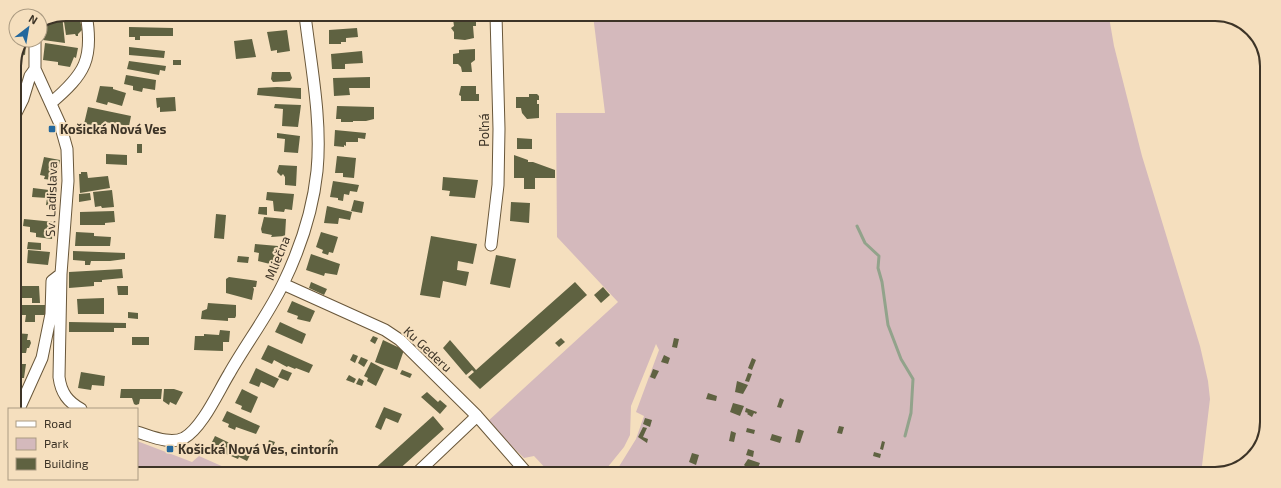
<svg xmlns="http://www.w3.org/2000/svg" width="1281" height="488" font-family="'Exo 2',sans-serif">
	<rect width="100%" height="100%" fill="#f5dfbe"/>
	<path fill="#d4b9bc" d="M593,15L1109,17L1114,46L1142,156L1200,346L1208,381L1210,399L1201,474L615,473L636,439L644,416L636,412L659,350L656,344L631,406L630,435L624,447L603,473L549,472L534,456L524,458L487,422L618,302L557,237L556,113H605Z
		M137,441L192,462L199,456L235,472L137,471Z"/>
	<g fill="none" stroke-linecap="round" stroke-linejoin="round">
		<path stroke="#92a38b" stroke-width="3" d="M857,226L865,243L879,256L878,268L882,282L888,325L901,359L913,379L911,413L905,436"/>
	</g>
	<path fill="#5f6241" d="M66,14H79L82,30L78,34V36H76L75,34L66,35L63,15Z
		M121,14H149V20H127V19H121Z
		M238,14H250V18H238Z
		M62,15L65,43L43,40L42,24Z
		M347,15H356L357,18H348Z
		M521,15H540L539,17L535,16L533,21L522,17Z
		M476,18V26H473L474,38L465,40L454,39V32L451,28L454,26L453,19Z
		M129,27L173,28V36H140V40H135V37H129Z
		M357,28L358,37L346,38V42H341V44H329V30Z
		M287,30L290,51L277,53V50L271,51L267,32Z
		M252,39L256,57L236,59L234,41Z
		M45,43L78,48L76,58L74,57L70,67L58,65V62L43,60Z
		M22,44L26,45L25,55L20,54L19,59H16Z
		M129,47L165,51L164,58L129,55Z
		M475,49V60L471,63L472,72H462L461,67L458,64H453V54L459,53V50Z
		M362,51L363,63L345,64V69H332L331,54Z
		M173,60H181V65H173Z
		M129,61L166,66L165,71L160,70L159,75L127,69Z
		M272,72H290L292,78L290,81L273,82L271,79Z
		M126,75L156,80L155,90L143,88L142,92L133,90V86L124,84Z
		M370,77V88H349L350,95L334,96L333,78Z
		M100,86L113,87V89L126,93L122,106L108,102L107,105L96,102Z
		M461,86H476V94H479V101H461V96L459,95Z
		M277,87L301,88V99L257,95L258,88Z
		M14,90H17L18,99L14,100Z
		M529,94H537L539,96V100H537V104H539V118L527,119L522,113L521,108H516V97H529Z
		M175,97L176,111L160,112V107L157,108L156,98Z
		M275,104L301,105L298,127L282,126L283,109L274,108Z
		M337,106L374,107V119L366,121H353V122H341V119H336Z
		M88,107L131,116L129,126L105,122L104,126L84,124Z
		M335,130L366,133L365,139L358,138V142H346V146L344,145V147L334,146Z
		M277,133L300,136L298,153L284,152L285,139L277,138Z
		M517,138L532,139V149H517Z
		M137,144H142V153H137Z
		M106,154L127,155V165L106,164Z
		M514,155L528,160V162H533L555,170V178H535V189H524V178H514Z
		M337,156L356,158L354,178L343,177V173H335Z
		M44,157L60,160L56,178L52,177V180L44,179L45,176L40,175Z
		M279,165L297,166L296,186L285,185V177L283,174L281,176L277,172Z
		M14,169L21,170L18,194L14,193Z
		M81,172H87L88,178L108,176L110,188L80,193L79,174H81Z
		M443,177L478,180L475,198L449,196L450,191L442,190Z
		M333,181L359,185L357,192L350,191L349,195L344,194L343,201L338,200V198L330,197Z
		M33,188L57,191L55,206L46,205L47,198L32,197Z
		M112,190L114,207L102,208L101,206L95,207L93,192Z
		M267,192L294,194L292,210L285,209L284,212L274,211L273,201L266,200Z
		M90,193L91,200L79,202V194Z
		M354,200L364,202L362,213L351,211Z
		M511,202L530,203L529,223L510,221Z
		M327,206L352,212L350,220L339,218L338,224L324,223Z
		M259,207H267V215L258,214Z
		M114,211L115,222L105,223V225H80V212Z
		M216,214L226,215L224,239L214,238Z
		M264,217L286,219L285,236L271,237L272,235L262,233L261,229Z
		M24,219L54,222L52,239L36,237V233L30,232V227L23,226Z
		M76,232L94,233V236L111,237L110,246H75Z
		M321,232L338,237L333,253L329,252L328,255L322,253L323,250L316,247Z
		M431,236L477,244L473,264L458,261L457,270L469,272L466,286L443,281L440,298L420,295Z
		M28,242L41,243V250L27,249Z
		M255,244L278,246L276,262H270V264L258,261L259,253L254,252Z
		M28,250L50,252L48,265L27,263Z
		M73,251L125,253V259L110,261H91L90,265H85V261L73,260Z
		M311,254L340,264L337,275L325,273L324,276L306,270Z
		M496,255L516,259L510,288L490,284Z
		M238,256L249,257L248,263L237,262Z
		M122,269L123,278L102,280V282H94V286L69,288V272Z
		M229,277L257,281L256,287H253L254,289L252,300L226,293V279Z
		M311,282L327,289L324,295L309,288Z
		M575,282L587,295L480,389L468,377L474,372L472,370L466,375L443,348L450,340L476,370Z
		M14,286H39L40,303H32V298H14Z
		M117,286H128V295H118Z
		M603,287L610,295L601,303L594,295Z
		M104,298V314H78L77,299Z
		M292,301L315,311L310,322L297,319L298,316L287,312Z
		M208,303L236,305V316L235,318H228V321L201,319L202,311L207,309Z
		M14,305H45V315H35V322H25L26,315H14Z
		M128,312L138,313V319L128,318Z
		M69,322L126,323V328H114V332H69Z
		M280,322L306,334L302,344L275,332Z
		M220,330L230,331L229,342H223V351L194,350L195,336H204V334L219,335Z
		M14,333L28,334L27,340H30L31,343L29,348H27L26,353H14Z
		M373,336L378,338L375,344L370,341Z
		M132,337H149V345H132Z
		M561,338L565,342L559,347L555,343Z
		M674,338L679,339L677,348L672,347Z
		M383,340L404,350L397,370L375,362Z
		M268,345L313,365L309,373L296,368L295,369L288,366L287,367L274,360L272,364L261,359Z
		M353,354L358,356L355,363L350,360Z
		M664,355L670,358L668,364L661,362Z
		M361,357L368,360L364,367L358,363Z
		M752,358L756,360L752,370L748,368Z
		M371,362L384,369L376,386L367,381L368,378L364,376Z
		M14,364H26L24,378H16V375H14Z
		M256,368L279,379L274,388L261,382L259,387L249,383Z
		M282,369L292,373L288,381L278,377Z
		M653,369L659,371L655,379L650,377Z
		M402,370L412,374L410,378L400,374Z
		M81,372L105,376L104,386L92,385L91,390L78,388Z
		M748,373L752,374L749,382L745,381Z
		M349,375L356,379L354,383L346,380Z
		M359,378L364,381L362,386L356,384Z
		M737,381L748,385L743,394L735,392Z
		M121,389H162L161,399H140L139,404L136,405L134,404L132,398H120Z
		M164,389H174L183,392L176,405L170,402L169,405L163,401Z
		M242,389L258,397L251,413L241,409L242,406L235,403Z
		M427,392L438,402L440,400L447,406L440,414L421,397Z
		M708,393L717,396L716,401L706,399Z
		M780,398L784,400L781,408L777,407Z
		M733,403L744,406L740,416L730,412Z
		M384,407L402,414L398,423L386,418L381,430L375,427Z
		M746,408L757,412L756,414L754,413L752,417L747,414L748,413L745,412Z
		M227,411L260,426L256,434L236,427L235,430L228,427L229,424L222,421Z
		M433,416L444,429L396,472H371Z
		M645,418L652,420L650,427L643,424Z
		M839,426L844,427L842,434L837,433Z
		M643,427L647,428L643,437L648,439L647,443L638,437Z
		M747,428L755,430L754,434L746,432Z
		M798,429L804,431L800,443L795,442Z
		M731,431L736,433L734,442L729,441Z
		M772,434L782,437L780,443L770,440Z
		M215,436L251,453L247,461L239,457L238,459L224,453L223,455L217,452L218,450L210,446Z
		M330,439L334,441L330,448L326,446Z
		M269,440L275,442L272,449L267,447Z
		M882,441L885,442L883,450L880,449Z
		M748,449L754,451L753,457L746,455Z
		M874,452L881,454L880,458L873,456Z
		M692,453L699,455L696,465L689,462Z
		M748,459L760,463L757,470L745,466L744,465Z"/>
	<g fill="none" stroke-linecap="round" stroke-linejoin="round">
		<defs>
			<path id="minor" d="M35,40V69L60,124L67,149L68,181L61,274L59,377C61,393 68,402 81,409
				M51,103C85,74 94,59 86,14
				M14,117L23,99L30,76L35,69
				M491,245L498,185L499,129L496,15
				M283,284L385,330L400,340L477,416L526,472
				M19,409L42,358L51,314L52,281L61,274
				M137,432C151,436 170,445 184,438C202,428 218,392 229,374C246,344 268,315 283,284C300,249 313,209 317,171C322,120 311,66 305,15
				M418,472L477,416"/>
		</defs>
		<use href="#minor" stroke="#69573a" stroke-width="13"/>
		<use href="#minor" stroke="#fff" stroke-width="11"/>
	</g>
	<g fill="#24689d" stroke="#f5dfbe" stroke-width="1.5">
		<rect x="48" y="125" width="8" height="8" rx="2"/>
		<rect x="166" y="445" width="8" height="8" rx="2"/>
	</g>
	<g text-anchor="middle" dominant-baseline="central" stroke-width="4" stroke-linejoin="round" paint-order="stroke">
		<g font-size="13" font-weight="bold" fill="#3d3427" stroke="#f5dfbe" text-anchor="start">
			<text x="60" y="129">Košická Nová Ves</text>
			<text x="178" y="449">Košická Nová Ves, cintorín</text>
		</g>
		<g font-size="13" fill="#3d3427" stroke="#f5dfbe">
			<text transform="translate(484 130) rotate(-90)">Poľná</text>
			<text transform="translate(51 199) rotate(-88)">Sv. Ladislava</text>
			<text transform="translate(277 258) rotate(-68)">Mliečna</text>
			<text transform="translate(428 349) rotate(43)">Ku Gederu</text>
		</g>
	</g>
	<path d="M0 0H1281V488H0ZM66 21H1215A45 45 0 0 1 1260 66V422A45 45 0 0 1 1215 467H66A45 45 0 0 1 21 422V66A45 45 0 0 1 66 21Z" fill="#f5dfbe" fill-rule="evenodd"/>
	<path fill="none" stroke="#3d3427" stroke-width="2" d="M66 21H1215A45 45 0 0 1 1260 66V422A45 45 0 0 1 1215 467H66A45 45 0 0 1 21 422V66A45 45 0 0 1 66 21Z"/>
	<rect x="8" y="408" width="130" height="72" fill="#f5dfbe" stroke="#ab9b82"/>
	<rect x="16" y="421" width="20" height="6" fill="#ffffff" stroke="#ab9b82"/>
	<text x="44" y="428" font-size="12" fill="#3d3427">Road</text>
	<rect x="16" y="438" width="20" height="12" fill="#d4b9bc" stroke="#ab9b82"/>
	<text x="44" y="448" font-size="12" fill="#3d3427">Park</text>
	<rect x="16" y="458" width="20" height="12" fill="#5f6241" stroke="#ab9b82"/>
	<text x="44" y="468" font-size="12" fill="#3d3427">Building</text>
	<g transform="translate(28 28) rotate(31)"><circle r="19" fill="#f5dfbe" stroke="#ab9b82"/>
	<path d="M0-3L7 15L0 10L-7 15Z" fill="#24689d"/>
	<text y="-6" font-size="11" font-weight="bold" text-anchor="middle" fill="#3d3427">N</text>
	</g>
</svg>
